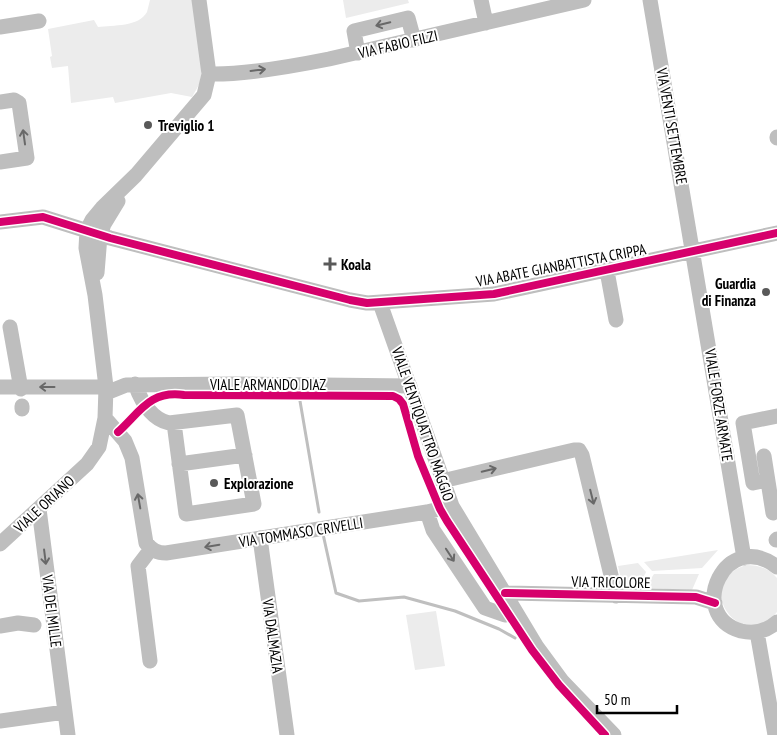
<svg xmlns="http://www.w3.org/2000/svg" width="777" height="735" font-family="'PT Sans Narrow',sans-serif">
	<rect width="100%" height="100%" fill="#fff"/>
	<path fill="#ececec" d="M150,0H194L202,66L200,83L192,97L171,93L115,103L113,97L71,103L68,66L52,68L50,57L52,56L48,29L94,20L98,27C113,25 139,27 147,12C148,8 149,4 150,0Z
		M343,0H408L409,3L346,18Z
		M718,550L702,568L652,571L644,562Z
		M638,563L646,572L638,588H623L618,566Z
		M746,565C759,565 768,568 777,578V612C741,656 690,583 746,565Z
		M654,574H699L692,590L645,588Z
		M436,611L445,666L415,670L406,615Z"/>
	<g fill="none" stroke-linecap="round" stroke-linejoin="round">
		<path stroke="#bfbfbf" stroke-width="3" d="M300,401L319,512
			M323,534L336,593L359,601L404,597L455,611L499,629L515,638"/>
		<path stroke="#bebebe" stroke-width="15" d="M481,0L486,23
			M650,0L744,558
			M0,27L39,21
			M358,53L354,31L408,18L414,40
			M209,74C245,75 294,66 329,59L584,0
			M0,102L14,100L19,103L27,158L0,162
			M777,137V138
			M0,222L43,217L110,238L350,300L367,303L494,294L777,233
			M607,271L616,320
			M97,273L100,236L104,224L118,201
			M380,303L452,506L537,647L562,681L614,735
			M10,327L21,389
			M135,384C141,401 151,419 169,423L237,415L254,504L186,514L174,423
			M0,387H106
			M106,393L126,385L235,384L410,386
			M22,406V409
			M105,418L125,441L132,458L146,543C152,550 157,553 166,553L427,512L452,506
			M764,456L773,513
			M179,464L245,455
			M767,480L753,483L743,423L777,416
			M442,481L574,450H579L582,455L616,596
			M39,509L68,735
			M427,512L433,530L485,608L505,615L515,612
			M260,538L287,735
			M776,540L777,539
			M0,544L87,464L99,447L105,418L106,387L95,295L86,248L87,230L92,220L102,208L136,175L204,95L209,74L199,0
			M777,567C726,527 685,615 741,631C754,634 767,631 777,622
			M505,593L696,597L715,603
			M0,626L18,623L34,625
			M757,632L775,735
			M150,661L138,566L151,549
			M0,721L65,712"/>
		<defs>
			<path id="cycleway" d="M0,222L43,217L110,238L350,300L367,303L494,294L777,233
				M118,432C140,412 150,390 184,395L393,396L399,399L403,404L418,456L440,509L447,521L532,650L559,685L605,735
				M505,593L696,597L715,603"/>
		</defs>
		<use href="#cycleway" stroke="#fff" stroke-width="11"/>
		<use href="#cycleway" stroke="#d6006c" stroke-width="8"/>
	</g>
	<defs><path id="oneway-shaft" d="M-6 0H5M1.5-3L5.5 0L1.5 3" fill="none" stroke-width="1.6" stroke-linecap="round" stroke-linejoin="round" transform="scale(1.25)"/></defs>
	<g stroke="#686868">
		<use href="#oneway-shaft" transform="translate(383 24) rotate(166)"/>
		<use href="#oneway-shaft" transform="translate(258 70) rotate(-7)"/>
		<use href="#oneway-shaft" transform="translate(24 137) rotate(-98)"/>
		<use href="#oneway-shaft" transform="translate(47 387) rotate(-180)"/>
		<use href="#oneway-shaft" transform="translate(489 470) rotate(-13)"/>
		<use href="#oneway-shaft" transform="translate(592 497) rotate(76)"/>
		<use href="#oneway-shaft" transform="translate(139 501) rotate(-100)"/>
		<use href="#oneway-shaft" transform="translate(212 546) rotate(170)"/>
		<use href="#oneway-shaft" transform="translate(450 555) rotate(57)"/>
		<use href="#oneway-shaft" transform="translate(45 557) rotate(83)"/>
	</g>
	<g fill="#595959" stroke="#fff" stroke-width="2">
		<circle cx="148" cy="125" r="5"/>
		<path d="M327.5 256.5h5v5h5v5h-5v5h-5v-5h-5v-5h5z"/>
		<circle cx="766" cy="292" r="5"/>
		<circle cx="214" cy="483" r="5"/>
	</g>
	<g text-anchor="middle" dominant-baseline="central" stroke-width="4" stroke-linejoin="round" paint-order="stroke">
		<g font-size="15" fill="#000" stroke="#fff">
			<text transform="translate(398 44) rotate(-13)">VIA FABIO FILZI</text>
			<text transform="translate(672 126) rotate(80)">VIA VENTI SETTEMBRE</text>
			<text transform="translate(561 265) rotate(-11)">VIA ABATE GIANBATTISTA CRIPPA</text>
			<text x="268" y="384">VIALE ARMANDO DIAZ</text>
			<text transform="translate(719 405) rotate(81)">VIALE FORZE ARMATE</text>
			<text transform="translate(423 424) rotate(71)">VIALE VENTIQUATTRO MAGGIO</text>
			<text transform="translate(44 504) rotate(-43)">VIALE ORIANO</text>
			<text transform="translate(301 532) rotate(-9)">VIA TOMMASO CRIVELLI</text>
			<text transform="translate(611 582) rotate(1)">VIA TRICOLORE</text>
			<text transform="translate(52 611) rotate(83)">VIA DEI MILLE</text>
			<text transform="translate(273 636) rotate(82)">VIA DALMAZIA</text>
		</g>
		<g font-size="15" font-weight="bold" fill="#000" stroke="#fff" text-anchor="start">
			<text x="158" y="125">Treviglio 1</text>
			<text x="341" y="264">Koala</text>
			<text x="756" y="283" text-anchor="end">Guardia<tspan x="756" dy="17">di Finanza</tspan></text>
			<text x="224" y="483">Explorazione</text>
		</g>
	</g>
	<path d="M597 705v8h80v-8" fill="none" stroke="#000000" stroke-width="2.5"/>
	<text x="604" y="705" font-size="15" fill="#000000" stroke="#ffffff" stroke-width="4" paint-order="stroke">50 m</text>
</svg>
